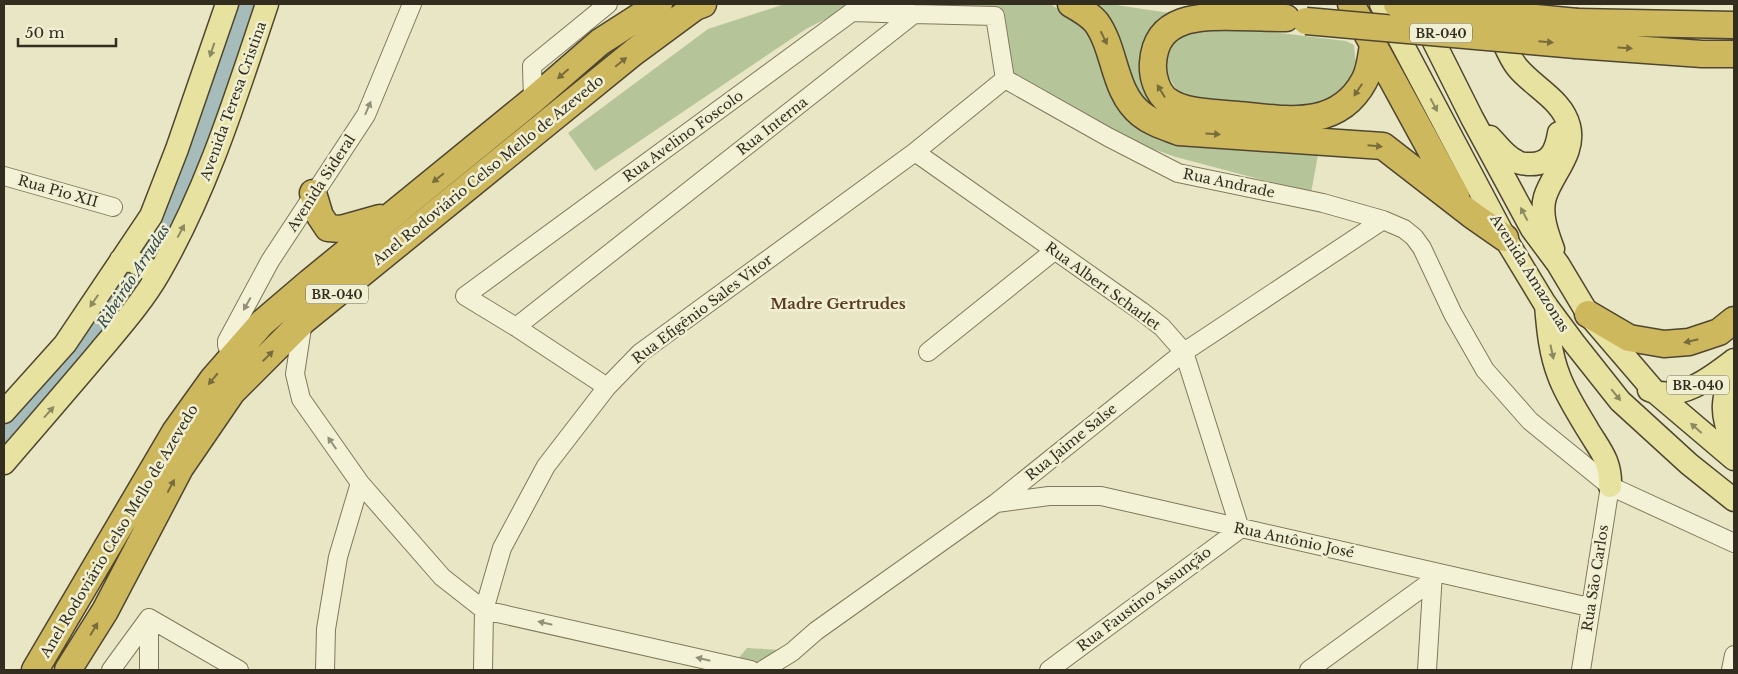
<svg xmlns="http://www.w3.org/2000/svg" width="1738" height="674" font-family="'Libre Baskerville',serif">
	<rect width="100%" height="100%" fill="#e8e6c4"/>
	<path fill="#b5c599" d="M785,4H1050L1067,14L1087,28L1178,141L1318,155L1311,193L1176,157L1133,142L1013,76L1005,16L992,9L889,4L847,8L806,29L595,171L568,133L708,29Z
		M1090,4H1109L1177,14L1152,33L1177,117L1143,106Z
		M1224,26L1346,41L1354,45L1356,65L1350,79L1335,99L1314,107H1278L1191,101L1178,92L1167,74V55L1180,34Z
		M747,648L780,650L782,670H734L732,666Z"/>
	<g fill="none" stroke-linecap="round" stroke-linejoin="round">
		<path stroke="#a5bcbb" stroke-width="24" d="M4,437L82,354L157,245L189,181L207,132L248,4"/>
		<defs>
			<path id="minor" d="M1005,79L1108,137L1178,173L1323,203L1383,220L1404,229L1414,237L1422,248L1453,314L1485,370L1530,421L1610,486L1734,543
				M533,100L532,66L608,4
				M915,152L1141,311L1162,327L1184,352L1240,529L1049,670
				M4,176L113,207
				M303,321L295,374L301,399L360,483L442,577L484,610L751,670
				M516,327L914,14L995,16L1005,79
				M928,352L1054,251
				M232,358L227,345V341L270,261L366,115L412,4
				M607,387L516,327L465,296L852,12L914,14
				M996,503L1049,496H1101L1589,607
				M149,618L239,670
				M149,618V670
				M111,670L149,618
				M325,670L326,629L338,557L360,483
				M483,670L484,610L502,548L546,466L607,387L640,353L915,152L1005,79
				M763,670L792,652L816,631L996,503L1184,352L1383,220
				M1309,670L1433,580
				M1427,670L1433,573
				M1581,670L1610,486
				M1731,670L1734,655"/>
			<path id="major" d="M1381,4L1505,238L1545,304L1574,343L1620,401L1689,464L1734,500
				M1422,18L1472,118L1532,229L1558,264L1588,314L1655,392L1734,459
				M1496,26C1503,39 1508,56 1517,67C1533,87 1563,100 1569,126C1576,153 1552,174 1545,197C1540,214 1547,233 1553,249
				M1490,137C1498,145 1505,156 1516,161C1520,164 1526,164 1531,164C1550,164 1556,151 1559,133
				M121,260L132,261L158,274
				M1546,305C1548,329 1550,353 1559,376C1566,395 1578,413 1588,430C1600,450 1611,461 1610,486
				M1734,367C1722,401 1719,412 1734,446
				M1649,390C1679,403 1712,377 1734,360
				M4,412L65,344L151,216L177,149L227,4
				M4,463C36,426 68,389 100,351C120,327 143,301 159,273C208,188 236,96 267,4"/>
			<path id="highway" d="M1071,4C1080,9 1089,14 1096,22C1116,49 1113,92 1141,114C1152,123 1166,127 1179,132L1383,146L1472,215L1505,238
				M1351,4L1456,196
				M1286,18C1270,18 1253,17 1237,17C1200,16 1156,16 1153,63C1152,76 1157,93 1168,101C1187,114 1215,112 1238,115C1284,119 1337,131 1364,81C1370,71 1371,57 1373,45
				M1577,22L1734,25
				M1576,45L1702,54H1734
				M313,193L320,216L328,228L341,229L380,218
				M1588,314L1629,338L1664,344L1689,342L1719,332L1734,320
				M35,670L175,432L213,379L262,323L310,282L533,100L600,42L659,4
				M68,670L105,611L180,468L232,392L303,321L634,52L695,7L703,4"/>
		</defs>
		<use href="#minor" stroke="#80785d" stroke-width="20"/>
		<use href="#major" stroke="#4f4630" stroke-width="25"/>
		<use href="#highway" stroke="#4f4630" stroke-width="29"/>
		<use href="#minor" stroke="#f4f2d6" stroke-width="18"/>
		<use href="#major" stroke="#e7e2a0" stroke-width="22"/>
		<use href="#highway" stroke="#ceb85e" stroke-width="26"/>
		<defs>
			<path id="highway-bridge" d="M1397,4L1577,22
				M1306,21L1576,45"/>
		</defs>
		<use href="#highway-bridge" stroke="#4f4630" stroke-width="29" stroke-linecap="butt"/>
		<use href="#highway-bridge" stroke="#ceb85e" stroke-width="26"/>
	</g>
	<defs><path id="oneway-solid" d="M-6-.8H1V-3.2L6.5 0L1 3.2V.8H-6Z" transform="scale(1.25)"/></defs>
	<g fill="#786c3b">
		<use href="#oneway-solid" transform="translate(1104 38) rotate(64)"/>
		<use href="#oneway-solid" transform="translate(1546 42) rotate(5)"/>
		<use href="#oneway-solid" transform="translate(1625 48) rotate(4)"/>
		<use href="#oneway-solid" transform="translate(621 62) rotate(-39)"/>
		<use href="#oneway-solid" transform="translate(563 74) rotate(139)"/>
		<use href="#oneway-solid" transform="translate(1358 90) rotate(124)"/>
		<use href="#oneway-solid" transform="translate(1161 91) rotate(-122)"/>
		<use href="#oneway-solid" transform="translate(1213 134) rotate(4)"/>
		<use href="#oneway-solid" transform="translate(1375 146) rotate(5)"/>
		<use href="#oneway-solid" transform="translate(438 178) rotate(141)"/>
		<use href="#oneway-solid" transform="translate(1691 341) rotate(167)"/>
		<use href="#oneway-solid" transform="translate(268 356) rotate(-45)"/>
		<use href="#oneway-solid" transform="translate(213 379) rotate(130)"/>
		<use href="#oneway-solid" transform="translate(171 486) rotate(-62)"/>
		<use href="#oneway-solid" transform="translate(94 629) rotate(-59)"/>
	</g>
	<g fill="#8c8860">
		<use href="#oneway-solid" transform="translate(212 50) rotate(109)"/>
		<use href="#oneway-solid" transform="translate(1434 105) rotate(62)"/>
		<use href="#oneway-solid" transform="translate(1524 214) rotate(-118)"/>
		<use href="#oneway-solid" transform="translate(181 231) rotate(-62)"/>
		<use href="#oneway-solid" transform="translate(94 301) rotate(124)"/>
		<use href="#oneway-solid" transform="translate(1552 352) rotate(78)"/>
		<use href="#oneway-solid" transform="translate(1616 395) rotate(51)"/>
		<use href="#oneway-solid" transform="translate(49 412) rotate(-48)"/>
		<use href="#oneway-solid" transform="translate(1696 428) rotate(-139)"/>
	</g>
	<g fill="#93907a">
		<use href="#oneway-solid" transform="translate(368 108) rotate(-67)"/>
		<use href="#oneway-solid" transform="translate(247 304) rotate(119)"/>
		<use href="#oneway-solid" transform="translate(332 443) rotate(-125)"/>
		<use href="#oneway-solid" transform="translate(545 623) rotate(-167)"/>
		<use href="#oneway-solid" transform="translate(703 659) rotate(-167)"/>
	</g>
	<g text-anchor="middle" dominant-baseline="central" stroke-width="5" stroke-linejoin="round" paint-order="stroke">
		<g fill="#f1efd2" stroke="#6b6755" stroke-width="1">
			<rect x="1410" y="23.5" width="62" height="19" rx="4"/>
			<rect x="306" y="284.5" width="62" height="19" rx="4"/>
			<rect x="1667" y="375.5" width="62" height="19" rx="4"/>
		</g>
		<g font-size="12" font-weight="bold" fill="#322d1f">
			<text x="1441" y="33">BR-040</text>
			<text x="337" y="294">BR-040</text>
			<text x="1698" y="385">BR-040</text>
		</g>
		<g font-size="14" fill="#322d1f" stroke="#f1efd2">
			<text transform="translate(233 101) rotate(-70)">Avenida Teresa Cristina</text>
			<text transform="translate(772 126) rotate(-38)">Rua Interna</text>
			<text transform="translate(683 136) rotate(-36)">Rua Avelino Foscolo</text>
			<text transform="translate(488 170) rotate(-39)">Anel Rodoviário Celso Mello de Azevedo</text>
			<text transform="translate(321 183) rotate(-57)">Avenida Sideral</text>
			<text transform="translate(1229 183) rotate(12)">Rua Andrade</text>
			<text transform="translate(58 191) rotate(16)">Rua Pio XII</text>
			<text transform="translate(1530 273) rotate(58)">Avenida Amazonas</text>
			<text transform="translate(1103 286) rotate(36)">Rua Albert Scharlet</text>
			<text transform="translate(702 309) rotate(-37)">Rua Efigênio Sales Vitor</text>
			<text transform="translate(1071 442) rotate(-39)">Rua Jaime Salse</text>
			<text transform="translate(119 531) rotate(-59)">Anel Rodoviário Celso Mello de Azevedo</text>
			<text transform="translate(1294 540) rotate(12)">Rua Antônio José</text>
			<text transform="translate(1595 578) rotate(-81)">Rua São Carlos</text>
			<text transform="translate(1144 599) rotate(-37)">Rua Faustino Assunção</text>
		</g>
		<g font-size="15" font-style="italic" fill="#304a50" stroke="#f1efd2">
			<text transform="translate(133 276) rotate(-57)">Ribeirão Arrudas</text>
		</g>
		<g font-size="15" font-weight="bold" fill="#5a3c23" stroke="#f1efd2">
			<text x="838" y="303">Madre Gertrudes</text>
		</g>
	</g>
	<rect width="1738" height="674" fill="none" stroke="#322d1f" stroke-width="10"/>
	<path d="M18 38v8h98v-8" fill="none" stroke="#322d1f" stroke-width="2.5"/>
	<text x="25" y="38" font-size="15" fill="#322d1f" stroke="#f1efd2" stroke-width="4" paint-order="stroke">50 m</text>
</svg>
